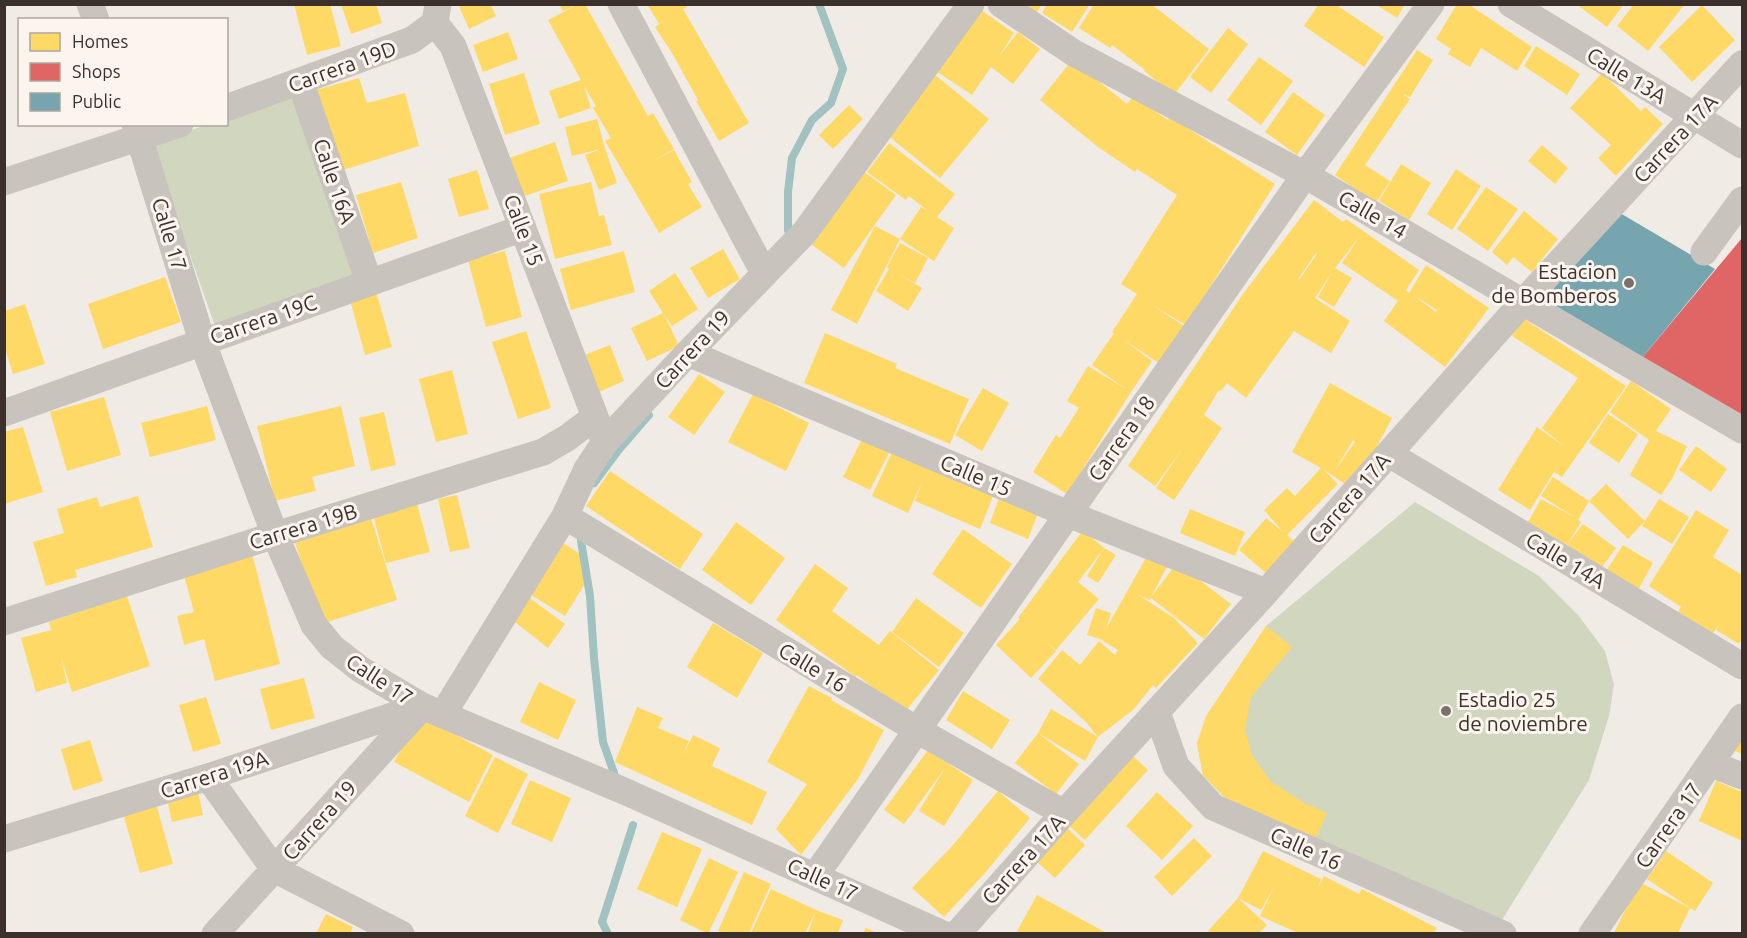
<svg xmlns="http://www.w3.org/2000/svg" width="1747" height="938" font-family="Ubuntu,sans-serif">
	<rect width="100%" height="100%" fill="#f0ebe5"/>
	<path fill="#d1d6bf" d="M295,93L359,276L215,326L151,144L206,125L226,124L227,117Z
		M1415,502L1539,576L1578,615L1605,651L1614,685L1609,716L1589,780L1500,923L1224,797L1203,775L1197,743L1266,626Z"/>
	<path fill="#ffd966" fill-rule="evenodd" d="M294,4H330L341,46L307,55Z
		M341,4H376L382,23L351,34Z
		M458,4H490L496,16L469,29Z
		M559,4H585L648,116L653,113L674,149L652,162L674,150L692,182L688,184L702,207L659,233L605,141L611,138L593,108L596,106L584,86L591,108L559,119L549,91L581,80L548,20L575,6L563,11Z
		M647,4H686L687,7L683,9L749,123L719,141L696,101L698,100L672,53L655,27L669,18L659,24Z
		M1014,4H1042L1033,18Z
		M1047,4H1090L1072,32L1042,13Z
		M1094,4H1151L1209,49L1174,95L1144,71L1145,70L1112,45L1110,48L1079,28Z
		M1319,4H1335L1384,37L1364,67L1304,26Z
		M1375,4H1405L1397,18Z
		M1457,4H1468L1532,47L1517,71L1481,48L1470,67L1448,54L1451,49L1436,39Z
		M1576,4H1624L1607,27Z
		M1634,4H1685L1648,51L1617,26Z
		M1702,5L1735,40L1692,82L1659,47Z
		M978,8L1014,33L998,58L1018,32L1040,49L1013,84L991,67L972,95L936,71Z
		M1228,28L1248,44L1211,93L1190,77Z
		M508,32L518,59L483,72L473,45Z
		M1536,46L1580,74L1567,95L1524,66Z
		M1417,50L1433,60L1410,97L1403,94L1410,99L1365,165L1390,181L1376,203L1335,175Z
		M1259,57L1293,81L1261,125L1227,100Z
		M1072,60L1127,104L1133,96L1168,120L1170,117L1275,184L1186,325L1152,305L1187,328L1162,365L1124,340L1152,361L1131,392L1067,494L1033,472L1056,435L1060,438L1079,408L1067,401L1088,366L1126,389L1092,365L1114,333L1112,332L1137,294L1121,284L1177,195L1137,169L1135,172L1098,147L1040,100Z
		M524,73L540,124L505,135L489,84Z
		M1602,73L1641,111L1645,107L1663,124L1616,176L1598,158L1611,145L1570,108Z
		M934,74L989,119L940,178L886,134Z
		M359,78L367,103L405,93L419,146L340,171L316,90Z
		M1293,92L1325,115L1297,155L1265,132Z
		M849,105L863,119L833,149L819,135Z
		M597,119L605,148L617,183L599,190L585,155L601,149L572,156L565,127Z
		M555,142L568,181L522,197L509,158Z
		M889,143L955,194L937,217L954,228L934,261L900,239L921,207L928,211L909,196L906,200L867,172Z
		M1542,145L1568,168L1555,184L1528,161Z
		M1401,164L1431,183L1409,220L1379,201Z
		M1456,169L1481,186L1452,230L1427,214Z
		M477,170L489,209L459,217L448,179Z
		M864,172L896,195L844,268L812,245Z
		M401,182L418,238L373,253L356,195Z
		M591,182L599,216L604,215L612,245L555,259L539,194Z
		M1486,187L1518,209L1488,251L1457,229Z
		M1314,200L1343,222L1346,219L1419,270L1406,290L1409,293L1426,265L1489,308L1445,367L1384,321L1398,301L1342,263L1360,236L1335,268L1352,278L1334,307L1318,297L1332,272L1315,298L1350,321L1331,353L1294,331L1246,398L1227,383L1221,391L1219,390L1204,415L1222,428L1174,500L1156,488L1182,449L1155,486L1128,466L1243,294ZM1316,253L1317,254L1299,280L1298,279ZM1412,294L1437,310L1436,312Z
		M1524,211L1558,239L1532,272L1513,257L1507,265L1492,252Z
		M875,226L900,239L857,324L831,310Z
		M1607,241L1633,269L1618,284L1663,307L1647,333L1624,318L1569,289L1581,265Z
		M900,243L928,258L915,283L898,274L922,288L908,311L876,291L889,269L887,267Z
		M723,249L740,279L708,298L690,268Z
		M505,251L522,317L486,327L468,260Z
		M624,251L635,292L571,310L560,269Z
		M1742,272V309L1725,294Z
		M675,273L698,309L672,326L664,314L679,346L647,361L631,328L663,313L649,291Z
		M165,277L181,322L103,349L88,304Z
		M375,288L392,347L365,355L349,296Z
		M25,304L45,364L13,374L5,348V311Z
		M1523,318L1626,386L1562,477L1554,472L1530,510L1498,490L1537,427L1564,446L1542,428L1578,378L1512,336Z
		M526,331L551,408L518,419L492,342Z
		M825,333L897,364L895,368L969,399L950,444L804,383Z
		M610,345L624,381L592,395L577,358Z
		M452,370L468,434L436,442L419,379Z
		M699,374L725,392L694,435L668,417Z
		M1631,381L1671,409L1656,431L1687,446L1673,477L1661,495L1630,475L1649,440L1610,412Z
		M1330,383L1392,418L1374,452L1349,487L1323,469L1338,484L1287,535L1294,541L1267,574L1239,550L1266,518L1283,532L1264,510L1287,488L1295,496L1321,468L1292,452ZM1353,440L1355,442L1335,470Z
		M983,388L1009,403L982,451L955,435Z
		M753,394L809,423L786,471L728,442Z
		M104,397L121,455L67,471L50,412Z
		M207,406L216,440L150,457L141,423Z
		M341,406L355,466L312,477L316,491L275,501L257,426Z
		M384,412L396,465L371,471L359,418Z
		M1608,414L1638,434L1619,463L1589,443Z
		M23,427L43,492L4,504V432Z
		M864,435L891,449L870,490L843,477Z
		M1696,446L1727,469L1711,492L1679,470Z
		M893,450L994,494L980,529L915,501L922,482L908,513L872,496Z
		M610,471L703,534L680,569L586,506Z
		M1553,477L1589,501L1606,484L1645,521L1628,539L1589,501L1578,520L1581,522L1567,545L1583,524L1616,548L1600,570L1567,545L1528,522L1541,499L1576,518L1541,496Z
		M457,495L470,548L450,552L438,499Z
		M138,496L153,547L75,570L77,577L46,586L33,542L64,533L57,509L97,497L100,507Z
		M999,498L1038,513L1028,539L990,523Z
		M1659,499L1689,517L1672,544L1642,526Z
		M417,504L430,552L386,563L373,515Z
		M1190,509L1245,532L1235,556L1180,533Z
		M1696,510L1729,530L1713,557L1742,575V638L1739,644L1716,630L1721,622L1713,633L1678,612L1681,607L1649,586Z
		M370,515L397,600L321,624L294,539Z
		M736,522L785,558L751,605L702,570Z
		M963,529L1012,564L981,608L932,574Z
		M1083,530L1104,548L1078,582L1099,599L1056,650L1047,643L1056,651L1031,678L996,645L1020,619L1018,618Z
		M560,541L583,556L586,582L565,616L528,593Z
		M1623,545L1653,563L1638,590L1606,571Z
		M1104,548L1116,555L1098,583L1087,576Z
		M252,553L280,664L215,681L204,639L184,645L177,616L194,612L183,572Z
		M1147,556L1167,567L1151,597L1177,563L1231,604L1204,639L1151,598L1149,600L1137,594L1174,618L1198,643L1156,688L1153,685L1134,709L1098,737L1087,723L1038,679L1062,650L1080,665L1099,641L1115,655L1118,650L1100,639L1087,635L1096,608L1111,613L1106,629Z
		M815,564L848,588L832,611L879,645L890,631L939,670L904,713L857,675L856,677L776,620Z
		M127,596L150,666L72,692L61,657L67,683L36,692L21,638L51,630L49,622Z
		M527,596L565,624L548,648L511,619Z
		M916,598L964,633L939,667L892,632Z
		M713,623L763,653L737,698L687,667Z
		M1266,626L1292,647L1251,697L1245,730L1252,755L1270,781L1304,803L1327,813L1315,840L1224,797L1203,775L1197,743L1206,716Z
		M304,678L315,718L271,730L260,689Z
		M539,682L576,700L558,740L520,722Z
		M809,686L832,698L831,700L884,730L858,779L801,855L776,829L807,784L767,762Z
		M963,691L1010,720L992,749L946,720Z
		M206,697L221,744L193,752L179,705Z
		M637,707L663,718L658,728L689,741L681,759L693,735L720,748L712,766L767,792L752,825L615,762Z
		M1051,709L1098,737L1085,761L1038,733Z
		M419,715L493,755L469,802L394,762Z
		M1742,727V754L1733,750Z
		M1038,733L1079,764L1056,794L1015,763Z
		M90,740L103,781L73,791L61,749Z
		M928,750L973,780L944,826L919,811L945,768L904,824L884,810Z
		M1131,754L1148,770L1085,840L1067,824Z
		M495,757L528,774L498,833L465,816Z
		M530,780L571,798L552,842L511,824Z
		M1716,781L1742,792V841L1699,821Z
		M998,791L1030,818L985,873L944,917L912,888L953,845Z
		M198,792L203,815L172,822L167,799Z
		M1157,792L1193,826L1162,860L1126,826Z
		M156,804L173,864L140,873L123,813Z
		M1067,828L1085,845L1055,878L1037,862Z
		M662,832L702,849L677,907L637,889Z
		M1194,838L1212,856L1172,896L1154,877Z
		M1263,851L1321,879L1318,888L1324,876L1359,894L1362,889L1437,928L1434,933H1295L1296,932L1260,916L1274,887L1261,910L1238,898Z
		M1666,851L1713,883L1695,911L1690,908L1678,933H1614L1639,882L1690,908L1647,879Z
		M709,858L738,872L708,934L680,920Z
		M744,872L771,884L749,933H724L718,931Z
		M771,889L816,910L843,920L838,933H808L815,913L805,933H751Z
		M1037,895L1101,930L1107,933H1016Z
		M1238,898L1267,925L1259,933H1211L1208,931Z
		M326,914L353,927L350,933H316Z
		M866,928L877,933H863Z"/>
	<path fill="#e06666" d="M1742,238V417L1642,358Z"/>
	<path fill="#76a5af" d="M1620,213L1715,269L1642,358L1541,297Z"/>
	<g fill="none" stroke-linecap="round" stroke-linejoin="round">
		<path stroke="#a1c2c1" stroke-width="8" d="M788,230V192L792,158L812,120L831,103L843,69L819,4
			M594,483L617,452L649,415
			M581,541L590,596L594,658L603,742L614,773
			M608,934L602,922L633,825"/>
		<path stroke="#c9c3be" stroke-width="27" d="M90,4L96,20
			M621,4L764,273
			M1001,4L1074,53L1305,175L1742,430
			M1511,4L1742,145
			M435,23L453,46L602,435
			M300,81L369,282
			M226,108L412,40L435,23L438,4
			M135,124L202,341L275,535L314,625L332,647L360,669L422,706L624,791L943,934
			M4,182L180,124
			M1704,252L1742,200
			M688,353L1068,514L1266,592
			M4,413L523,228
			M1389,454L1742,666
			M565,516L917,730L1064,813
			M4,622L275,535L543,452L567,438L595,417
			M1157,712L1176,766L1213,807L1503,934
			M443,714L565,516L587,469L605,442L688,353L805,232L971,4
			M1711,764L1742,776
			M208,777L274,869L401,934
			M4,839L208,777L422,706
			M815,876L1305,175L1431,4
			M215,934L422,707
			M957,934L1064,813L1266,592L1524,301L1742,64
			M1592,934L1742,717"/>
	</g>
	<g fill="#7a716c" stroke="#fbf5ee" stroke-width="2">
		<circle cx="1629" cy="283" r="6"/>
		<circle cx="1446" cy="711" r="6"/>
	</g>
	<g text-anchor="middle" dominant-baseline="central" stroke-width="6" stroke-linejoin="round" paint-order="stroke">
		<g font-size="21" fill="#3b302b" stroke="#fbf5ee">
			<text transform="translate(342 66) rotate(-20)">Carrera 19D</text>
			<text transform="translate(1627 75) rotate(31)">Calle 13A</text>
			<text transform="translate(1675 138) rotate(-47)">Carrera 17A</text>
			<text transform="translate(335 181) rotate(71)">Calle 16A</text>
			<text transform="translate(1373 214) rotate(30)">Calle 14</text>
			<text transform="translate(524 230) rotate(69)">Calle 15</text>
			<text transform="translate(170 234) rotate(73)">Calle 17</text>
			<text transform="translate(263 319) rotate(-19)">Carrera 19C</text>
			<text transform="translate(692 349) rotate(-47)">Carrera 19</text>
			<text transform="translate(1121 438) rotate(-55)">Carrera 18</text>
			<text transform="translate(976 475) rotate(23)">Calle 15</text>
			<text transform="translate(1349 498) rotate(-49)">Carrera 17A</text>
			<text transform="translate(303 526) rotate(-17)">Carrera 19B</text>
			<text transform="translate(1566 560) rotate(31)">Calle 14A</text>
			<text transform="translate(813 667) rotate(31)">Calle 16</text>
			<text transform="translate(380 679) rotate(33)">Calle 17</text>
			<text transform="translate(214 774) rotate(-18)">Carrera 19A</text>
			<text transform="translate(319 820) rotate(-48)">Carrera 19</text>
			<text transform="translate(1668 825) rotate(-55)">Carrera 17</text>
			<text transform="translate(1306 848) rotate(24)">Calle 16</text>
			<text transform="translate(1023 859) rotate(-48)">Carrera 17A</text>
			<text transform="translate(823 879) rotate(24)">Calle 17</text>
		</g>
		<g font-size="21" fill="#3b302b" stroke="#fbf5ee" text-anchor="end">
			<text x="1617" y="271">Estacion<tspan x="1617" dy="24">de Bomberos</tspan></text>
			<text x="1458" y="699" text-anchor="start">Estadio 25<tspan x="1458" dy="24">de noviembre</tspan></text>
		</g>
	</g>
	<rect width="1747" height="938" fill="none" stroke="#3b302b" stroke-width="12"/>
	<rect x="18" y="18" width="210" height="108" fill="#fbf5ee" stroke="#aea6a0" stroke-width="1.5"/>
	<rect x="30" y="33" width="30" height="18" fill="#ffd966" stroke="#aea6a0" stroke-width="1.5"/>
	<text x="72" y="48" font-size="18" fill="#3b302b">Homes</text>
	<rect x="30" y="63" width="30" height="18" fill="#e06666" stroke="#aea6a0" stroke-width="1.5"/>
	<text x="72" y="78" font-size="18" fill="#3b302b">Shops</text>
	<rect x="30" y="93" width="30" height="18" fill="#76a5af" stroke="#aea6a0" stroke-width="1.5"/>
	<text x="72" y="108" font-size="18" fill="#3b302b">Public</text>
</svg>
